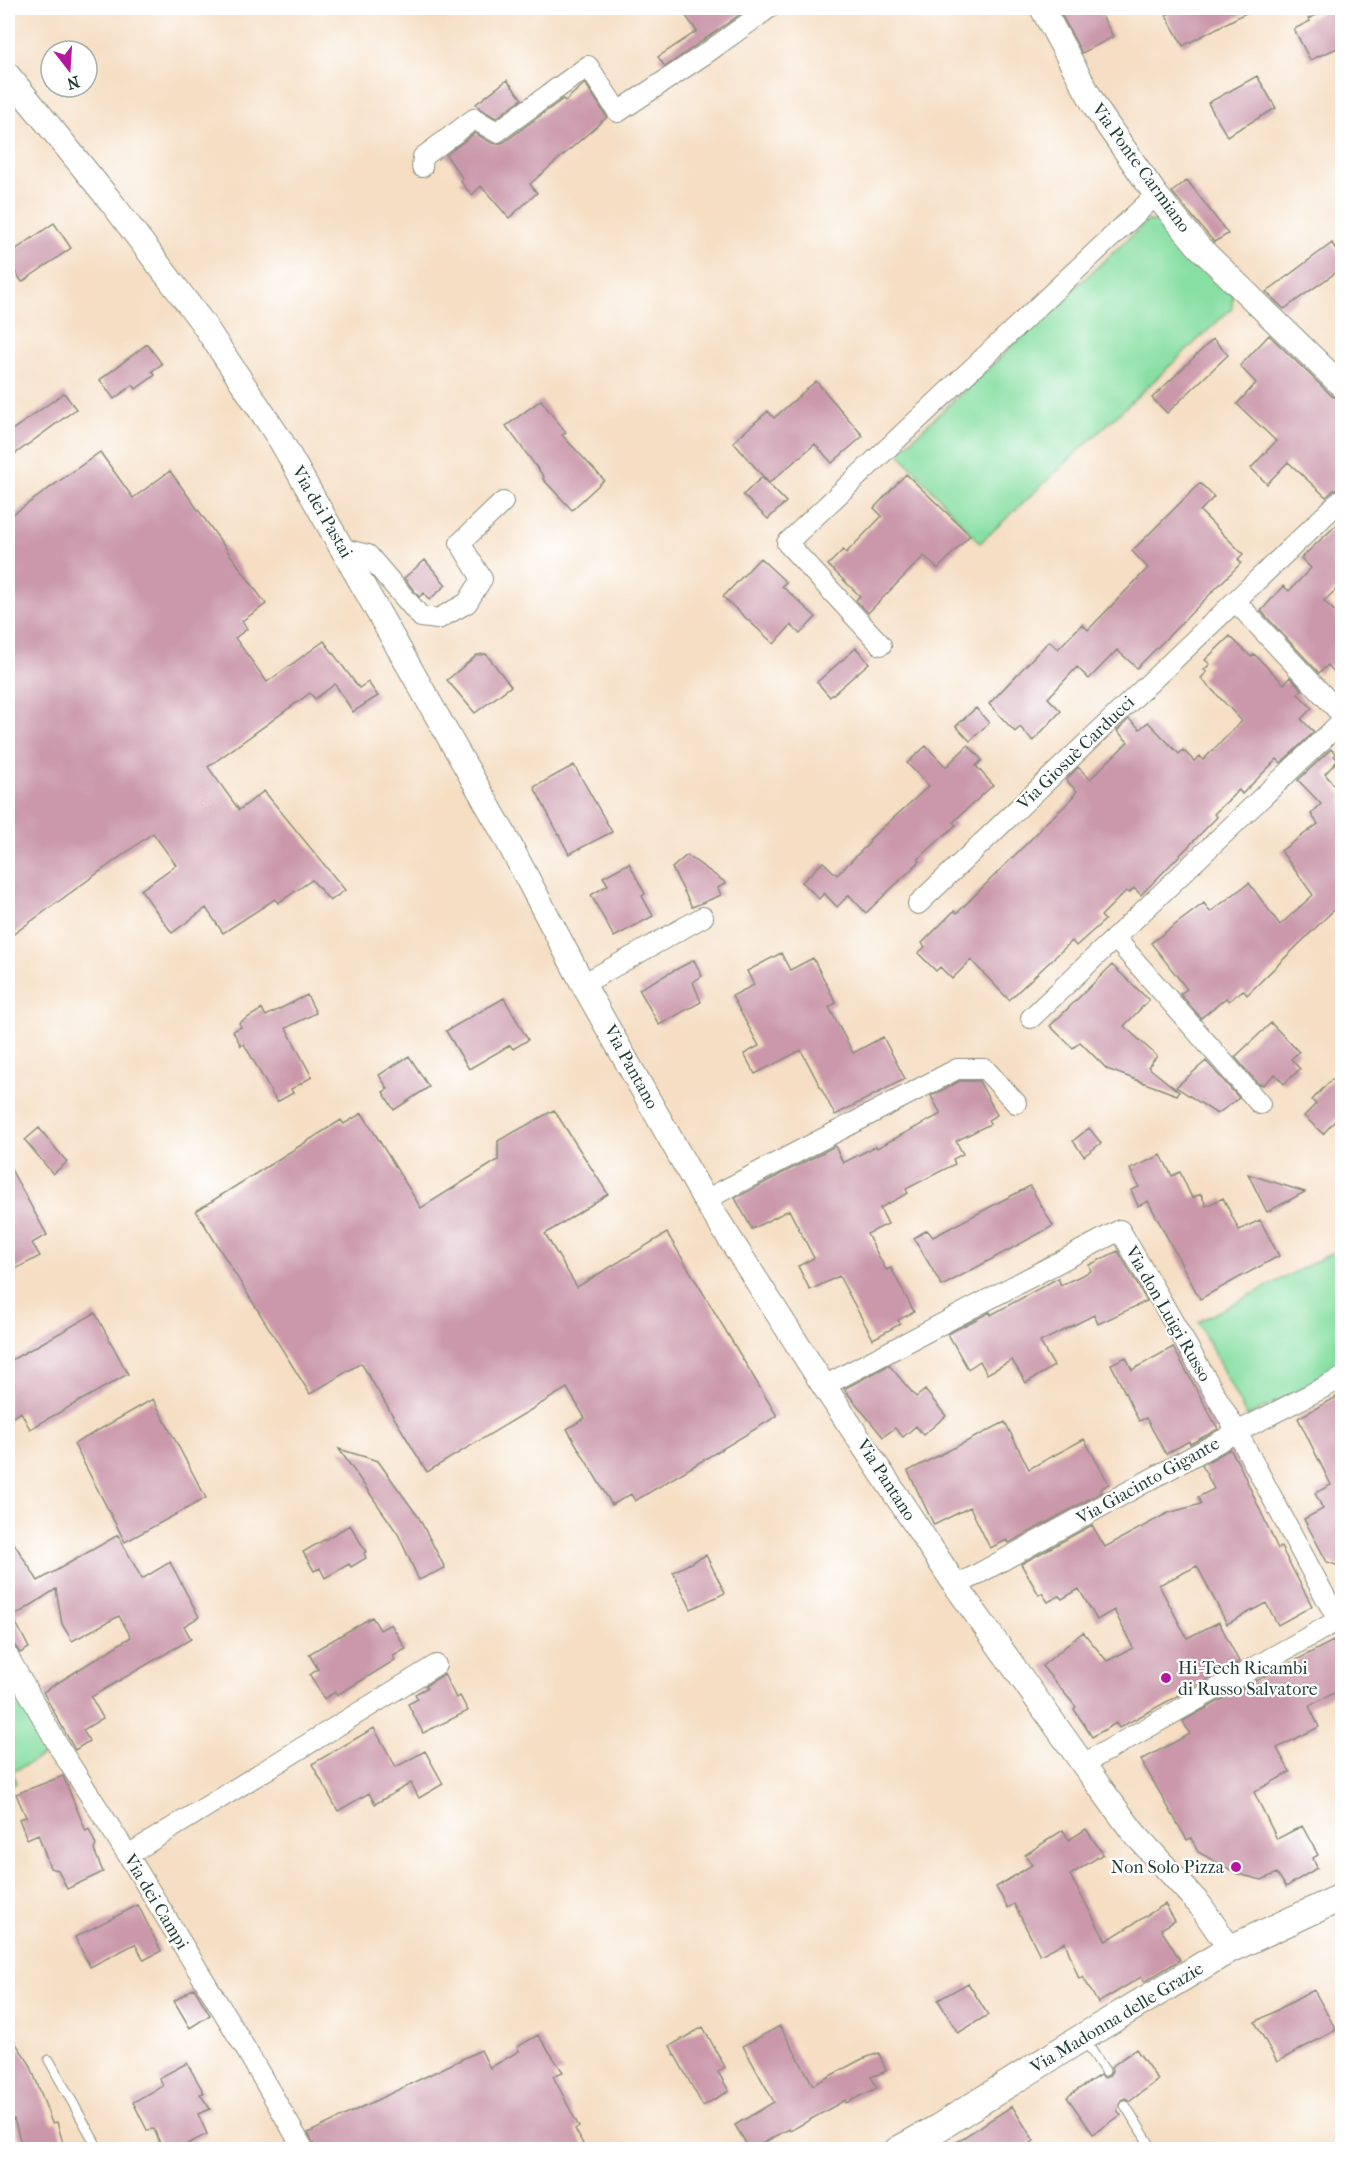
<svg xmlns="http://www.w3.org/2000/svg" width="1350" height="2157" font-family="'IM FELL French Canon',serif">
	<rect width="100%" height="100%" fill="#fff"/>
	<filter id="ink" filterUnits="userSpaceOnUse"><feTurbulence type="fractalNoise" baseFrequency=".0167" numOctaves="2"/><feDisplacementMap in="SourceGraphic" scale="12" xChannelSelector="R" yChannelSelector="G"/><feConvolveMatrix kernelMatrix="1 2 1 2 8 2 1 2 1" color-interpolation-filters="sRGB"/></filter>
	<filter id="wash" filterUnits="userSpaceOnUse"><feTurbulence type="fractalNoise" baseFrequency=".008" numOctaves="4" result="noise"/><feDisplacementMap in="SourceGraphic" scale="24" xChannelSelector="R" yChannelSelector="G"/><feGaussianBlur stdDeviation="1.35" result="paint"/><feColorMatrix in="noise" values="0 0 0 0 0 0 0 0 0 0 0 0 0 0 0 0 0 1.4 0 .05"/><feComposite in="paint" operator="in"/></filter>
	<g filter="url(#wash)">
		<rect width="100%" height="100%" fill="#f5dec3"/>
		<path fill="#88dfa3" stroke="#548e6c" stroke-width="1.5" d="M1147,221L1164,222L1233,292L1232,308L980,543L898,452Z
			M1342,1248V1368L1247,1417L1198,1322Z
			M8,1670L52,1751L12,1772L16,1783L8,1787Z"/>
		<g id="blocks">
			<path fill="#ca98aa" d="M680,8H749L665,67L658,57L697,31Z
				M1063,8H1098L1113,37L1082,53L1059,10Z
				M1180,8H1255L1183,46L1166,15Z
				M1330,8H1342V46L1310,60L1294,29L1310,21L1308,19Z
				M1257,76L1276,108L1227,136L1208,103Z
				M507,80L522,99L496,118L480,109L476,104Z
				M585,83L607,117L530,184L537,193L509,218L481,186L472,195L460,181L463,179L446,155L475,133L492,143L498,144L504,142L563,99L565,101Z
				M1187,180L1228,234L1214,242L1172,192Z
				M54,223L71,248L22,282L8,261V255Z
				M1332,243L1342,260V268L1284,309L1266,292Z
				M1269,335L1332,396L1342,400V487L1334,490L1326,497L1288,462L1267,484L1251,468L1276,441L1237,404L1256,383L1240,366Z
				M1213,339L1228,355L1167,413L1152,398Z
				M147,344L162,364L152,371L155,375L136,389L133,385L114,399L100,380Z
				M816,381L863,436L832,463L815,444L769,483L733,442L768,411L774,418Z
				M64,393L76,409L8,459V433Z
				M541,400L566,433L562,435L604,480L572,510L543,479L544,477L506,426Z
				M100,452L133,498L170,471L266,604L242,621L247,629L235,638L267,682L324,641L359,688L368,682L378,696L353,712L335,684L315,699L310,693L208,767L239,810L264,791L345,890L330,901L312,880L278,903L275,899L223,933L206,908L172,933L141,890L176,865L153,833L8,938V518Z
				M906,474L970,535L938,569L924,556L868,613L856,600L860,596L828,565L843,550L846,553L882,516L874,508Z
				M762,477L786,502L768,519L743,495Z
				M1200,483L1214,497L1200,511L1243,554L1238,559L1241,563L1137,668L1117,650L1089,679L1077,667L1048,698L1061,711L1033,741L1020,727L1015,732L989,704L1049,641L1058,649L1082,624L1088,630L1148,568L1132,551Z
				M1342,520V584L1324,601L1342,618V681L1328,665L1319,673L1261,611L1283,586L1289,591L1311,568L1301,558Z
				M760,558L786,582L782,586L816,617L800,634L791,625L774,644L723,597Z
				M425,560L446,585L429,600L424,593L419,597L404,578Z
				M1230,636L1251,657L1254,654L1284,684L1290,677L1302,690L1298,694L1312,708L1301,719L1314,732L1281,763L1277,759L1242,794L1239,790L1214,814L1217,817L1141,895L1134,888L1129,893L1126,891L1101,916L1105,920L1076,946L1072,941L1009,1000L971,960L952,979L940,967L936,971L918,953L925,947L922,943L954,911L957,913L1041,829L1040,828L1067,804L1077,791L1066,780L1078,767L1090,779L1128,742L1117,731L1129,719L1140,729L1148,722L1179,754L1183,750L1194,761L1200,756L1203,760L1242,721L1201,678L1207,672L1204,670L1210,664L1205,660Z
				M856,648L869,663L830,697L817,682Z
				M486,654L511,686L475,713L447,680L477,655Z
				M976,708L989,723L970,741L956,726Z
				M968,745L982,760L976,766L993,785L953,822L956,825L918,859L920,861L866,913L849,895L837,907L824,893L819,899L802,882L823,862L837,875L870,842L869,840L929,786L907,763L926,746L946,767Z
				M1331,749L1336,754L1334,756L1338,760L1325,774L1342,795V902L1247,995L1243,990L1229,1001L1226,998L1201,1018L1180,994L1187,989L1151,943L1204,903L1210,912L1249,883L1280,925L1313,895L1281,851L1318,824L1311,814L1321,804L1298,780Z
				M574,765L612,832L569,854L534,787Z
				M687,855L726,883L718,888L721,895L692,907L672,868Z
				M629,863L645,894L642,896L653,916L614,937L591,895L608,885L603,877Z
				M781,953L790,970L813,958L836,1003L829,1007L853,1053L883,1037L905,1079L835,1115L801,1050L755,1074L744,1054L759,1046L732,996L754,985L747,971Z
				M694,960L702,976L693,982L701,1002L659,1025L639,989Z
				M1112,965L1149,1000L1124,1026L1157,1056L1148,1067L1179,1092L1177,1095L1107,1069L1080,1042L1073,1048L1050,1026Z
				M307,995L316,1013L286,1028L312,1077L291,1089L293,1093L277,1102L244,1044L241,1046L233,1031L241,1027L239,1023L262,1009L266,1016Z
				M504,998L528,1040L513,1049L510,1045L469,1069L446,1031Z
				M1271,1023L1299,1052L1291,1059L1300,1069L1284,1084L1275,1074L1263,1085L1261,1083L1259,1085L1235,1057Z
				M409,1056L429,1087L394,1110L383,1092L388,1089L379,1075Z
				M1206,1061L1239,1098L1217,1114L1176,1087Z
				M1332,1079L1342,1089V1113L1323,1134L1304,1116L1316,1104L1312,1100Z
				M960,1081H979L997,1115L988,1120L990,1124L956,1141L963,1154L953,1159L955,1164L906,1189L908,1193L880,1208L888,1224L867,1234L886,1270L891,1268L914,1312L898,1320L900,1324L873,1339L839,1276L810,1290L798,1266L814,1258L789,1210L752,1229L735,1198L835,1146L843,1163L876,1146L877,1148L941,1114L931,1096Z
				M554,1110L608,1194L545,1234L577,1287L667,1233L777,1416L635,1501L631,1494L612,1505L567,1429L585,1418L567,1388L427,1472L361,1363L310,1394L196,1211L341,1120L344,1124L362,1113L421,1208L498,1160V1141Z
				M39,1128L67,1162L53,1174L25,1140Z
				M1089,1128L1101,1143L1084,1156L1073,1141Z
				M1161,1155L1172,1176L1180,1172L1192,1198L1201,1194L1206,1206L1223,1198L1239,1230L1260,1220L1279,1256L1200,1299L1148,1201L1138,1206L1131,1190L1139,1187L1130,1169Z
				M8,1164L47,1235L32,1243L40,1256L8,1273Z
				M1248,1174L1305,1192L1267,1212Z
				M1030,1186L1053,1226L942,1286L914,1238L927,1230L933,1237Z
				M1118,1251L1147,1301L1098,1324L1094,1315L1040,1342L1054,1366L1026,1383L1012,1360L987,1374L980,1361L968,1369L948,1334L990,1312L991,1315L1058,1278L1061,1285L1091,1271L1089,1265Z
				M95,1313L128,1374L30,1429L21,1412L8,1420V1362Z
				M1173,1347L1218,1429L1190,1444L1189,1441L1166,1454L1146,1418L1139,1421L1111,1364L1126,1357L1132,1370Z
				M889,1365L916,1397L925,1390L946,1416L923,1435L916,1426L903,1437L895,1428L883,1437L844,1389Z
				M1342,1394V1567L1327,1562L1304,1519L1323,1509L1315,1493L1331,1485L1298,1418Z
				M153,1399L206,1498L125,1542L74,1444Z
				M1005,1422L1029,1469L1084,1439L1109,1484L1100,1489L1102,1492L1009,1543L1007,1540L990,1548L970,1507L934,1525L908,1471Z
				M339,1449L378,1461L419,1518L445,1568L419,1580L398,1534Z
				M1230,1449L1239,1464L1278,1549L1281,1547L1312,1606L1278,1625L1266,1603L1227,1624L1197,1566L1159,1585L1187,1638L1219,1622L1239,1662L1119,1728L1116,1723L1092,1737L1074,1709L1076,1707L1042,1666L1083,1632L1107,1661L1133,1648L1114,1610L1097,1620L1079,1589L1062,1599L1059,1596L1048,1602L1042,1593L1039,1595L1021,1564L1092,1525L1105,1547L1168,1513L1201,1504L1198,1497L1214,1489L1202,1465Z
				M350,1525L366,1552L364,1553L366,1558L351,1567L349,1564L325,1578L320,1568L314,1571L303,1552Z
				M8,1534L38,1581L118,1535L142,1579L170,1562L199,1617L184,1626L191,1639L91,1697L103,1718L83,1730L89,1741L75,1750L43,1692L131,1637L119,1616L72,1641L62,1624L56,1589L13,1617L29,1648L20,1653L15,1646L8,1644Z
				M706,1555L725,1593L691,1609L673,1572Z
				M372,1617L380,1630L391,1624L406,1649L393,1656L395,1660L359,1682L337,1695L335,1692L324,1699L310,1675L318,1669L309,1654Z
				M1333,1641L1342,1659V1689L1309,1706L1319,1727L1277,1748L1290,1772L1254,1792L1277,1839L1302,1826L1318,1855L1313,1858L1317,1868L1286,1887L1277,1873L1262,1880L1238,1874L1198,1852L1191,1838L1187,1840L1141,1760L1190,1734L1183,1721L1250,1684Z
				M444,1674L456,1698L460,1696L468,1711L423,1733L408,1704L418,1699L415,1694L427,1688L425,1686Z
				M374,1728L396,1767L425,1751L443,1784L419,1798L411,1783L375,1804L369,1793L338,1811L312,1764Z
				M63,1776L86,1831L89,1829L96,1845L94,1850L103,1872L67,1889L58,1870L50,1868L38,1834L27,1839L19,1819L26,1817L16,1794Z
				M1086,1829L1103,1854L1070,1875L1106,1941L1165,1904L1175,1921L1161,1929L1180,1960L1144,1982L1141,1977L1098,2003L1083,1977L1079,1979L1065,1942L1040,1955L1014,1904L1008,1908L996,1887L1032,1865L1025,1855L1063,1830L1069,1840Z
				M138,1905L161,1951L144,1960L135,1944L90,1967L75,1937Z
				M968,1983L988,2015L958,2033L938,2000Z
				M194,1988L210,2015L190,2028L174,2001Z
				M1314,1990L1336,2030L1277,2062L1255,2022Z
				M780,2026L813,2085L862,2059L879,2053L886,2071L871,2077L877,2088L846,2103L845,2100L790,2131L789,2129L750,2150L735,2125L774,2102L743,2046Z
				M703,2027L725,2067L718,2072L729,2091L703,2106L670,2046Z
				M8,2032L30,2064L52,2123L57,2122L65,2150H23L14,2119L8,2122Z
				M538,2035L563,2072L553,2076L579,2127L575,2129L583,2144L573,2150H316L308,2133L481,2050L490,2068L519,2051L517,2047Z
				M1136,2049L1158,2080L1130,2101L1125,2098L1121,2100L1117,2110L1121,2115L1093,2134L1067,2097L1100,2075L1105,2078L1109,2076L1112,2071L1111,2067Z
				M187,2063L204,2093L200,2094L210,2109L198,2114L207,2134L176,2150H163L154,2129L147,2130L133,2102L163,2086L159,2078Z
				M1012,2106L1034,2141L1020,2150H944Z"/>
		</g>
	</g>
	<g filter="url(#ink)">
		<use href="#blocks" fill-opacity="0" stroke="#8a8e7c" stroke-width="1.5"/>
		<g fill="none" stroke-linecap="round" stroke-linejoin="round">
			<defs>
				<path id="service" d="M1084,2039L1105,2071
					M49,2060L99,2150
					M1125,2105L1153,2150"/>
				<path id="minor" d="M422,167L423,157L474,119L497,132L588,66L618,112L708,52L769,8
					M343,549L368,555L421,617L438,619L467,603L482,579L460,543L503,502
					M1235,601L1342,715
					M881,645L787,543L1156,195
					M918,904L1342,499
					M1115,938L1260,1104
					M583,984L703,917
					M1031,1018L1342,721
					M705,1200L957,1069H985L1016,1103
					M824,1386L1120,1230L1237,1432L1342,1628
					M956,1586L1237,1432L1342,1378
					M8,1656L60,1749L128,1855L241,2041L304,2150
					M1083,1764L1342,1618
					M128,1855L436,1665"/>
				<path id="tertiary" d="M1042,8L1097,110L1156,195L1199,247L1342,386
					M8,75L112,203L202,322L281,441L504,834L583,984L705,1200L824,1386L956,1586L1083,1764L1133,1832L1200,1905L1230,1949"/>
				<path id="secondary" d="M898,2150L938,2128L1083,2037L1230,1949L1342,1897"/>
			</defs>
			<use href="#service" stroke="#8a8e7c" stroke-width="11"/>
			<use href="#minor" stroke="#8a8e7c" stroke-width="22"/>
			<use href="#tertiary" stroke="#8a8e7c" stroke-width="26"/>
			<use href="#secondary" stroke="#8a8e7c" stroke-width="29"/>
			<use href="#service" stroke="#fff" stroke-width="9"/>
			<use href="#minor" stroke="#fff" stroke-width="20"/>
			<use href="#tertiary" stroke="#fff" stroke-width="24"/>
			<use href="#secondary" stroke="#fff" stroke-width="27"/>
		</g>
	</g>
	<g fill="#b5179e" stroke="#fff" stroke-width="2">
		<circle cx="1166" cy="1678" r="6"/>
		<circle cx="1236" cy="1867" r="6"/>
	</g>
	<g text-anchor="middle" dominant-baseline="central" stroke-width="4.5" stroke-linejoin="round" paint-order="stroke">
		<g font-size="18" fill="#1f3d34" stroke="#fff">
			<text transform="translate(1141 168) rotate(54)">Via Ponte Carmiano</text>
			<text transform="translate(322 512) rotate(60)">Via dei Pastai</text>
			<text transform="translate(1076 753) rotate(-44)">Via Giosuè Carducci</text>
			<text transform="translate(631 1067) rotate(61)">Via Pantano</text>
			<text transform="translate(1168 1314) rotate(60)">Via don Luigi Russo</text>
			<text transform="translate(886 1480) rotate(57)">Via Pantano</text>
			<text transform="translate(1148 1481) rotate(-29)">Via Giacinto Gigante</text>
			<text transform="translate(156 1902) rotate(59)">Via dei Campi</text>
			<text transform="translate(1117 2018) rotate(-31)">Via Madonna delle Grazie</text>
		</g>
		<g font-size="18" fill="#1f3d34" stroke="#fff" text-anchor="start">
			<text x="1178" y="1668">Hi-Tech Ricambi<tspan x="1178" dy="21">di Russo Salvatore</tspan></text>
			<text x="1224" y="1867" text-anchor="end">Non Solo Pizza</text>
		</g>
	</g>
	<rect width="1350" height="2157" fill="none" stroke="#fff" stroke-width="30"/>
	<g transform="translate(69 69) rotate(163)"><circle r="28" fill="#ffffff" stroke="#a5b1ae" stroke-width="1.5"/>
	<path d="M0-4.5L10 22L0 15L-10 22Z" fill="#b5179e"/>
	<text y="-9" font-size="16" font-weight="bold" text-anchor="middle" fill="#1f3d34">N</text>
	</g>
</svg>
